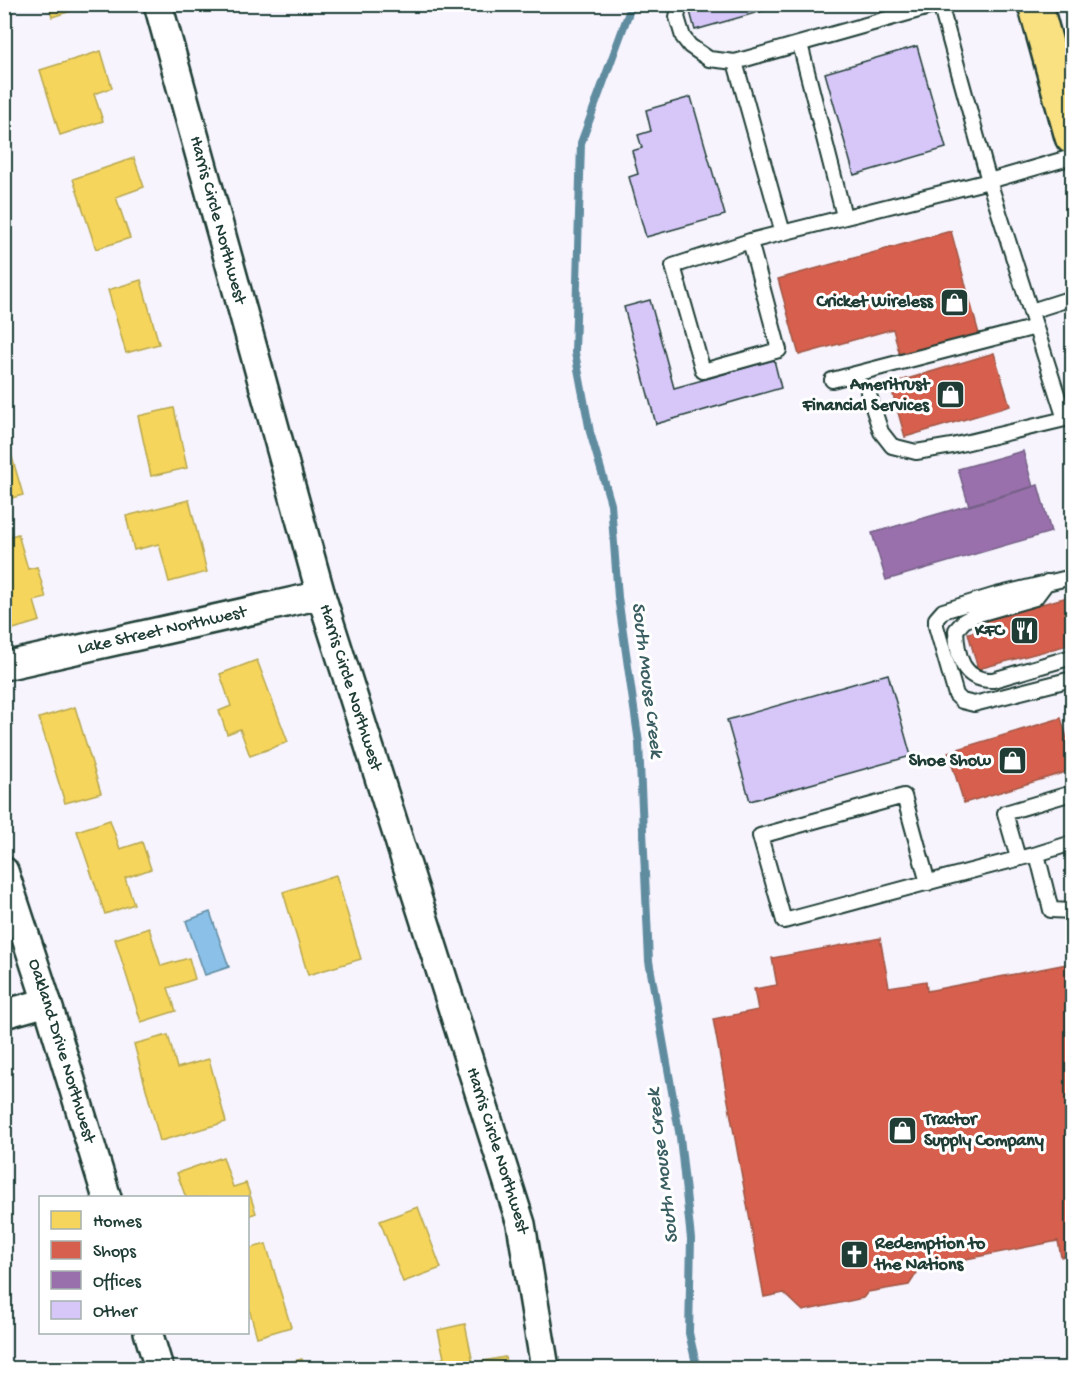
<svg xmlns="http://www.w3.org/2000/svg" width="1077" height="1373" font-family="'Gochi Hand',sans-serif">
	<rect width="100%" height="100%" fill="#f7f4fe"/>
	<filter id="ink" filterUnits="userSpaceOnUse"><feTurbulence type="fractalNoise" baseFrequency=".0167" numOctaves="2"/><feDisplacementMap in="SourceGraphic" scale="12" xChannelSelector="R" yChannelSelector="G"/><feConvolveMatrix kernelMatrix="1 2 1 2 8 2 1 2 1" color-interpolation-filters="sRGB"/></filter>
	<g filter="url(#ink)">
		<path fill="#8bc0e8" stroke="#608ca0" stroke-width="1.5" d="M210,912L229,967L205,975L186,921Z"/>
		<path fill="#f6d55c" stroke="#b6a750" stroke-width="1.5" d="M49,4H90V5L52,17Z
			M101,51L112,88L94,94L103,121L60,135L40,70Z
			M134,158L144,187L116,197L130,238L96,249L73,179Z
			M141,280L159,344L126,353L108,290Z
			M174,408L187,468L151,476L138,416Z
			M10,450L23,495L4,500V451Z
			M189,500L207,572L169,582L159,544L134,550L126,516Z
			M18,534L28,569L37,567L46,598L34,601L40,621L10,630L4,611V538Z
			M257,660L288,742L250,756L240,729L227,734L219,711L231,706L220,674Z
			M75,707L101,793L65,803L39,718Z
			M110,820L120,849L142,842L151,869L125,878L134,904L105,914L77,831Z
			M336,875L361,959L308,975L283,892Z
			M149,928L161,966L189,958L195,979L168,988L176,1011L141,1022L115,939Z
			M168,1035L177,1068L209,1059L226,1122L160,1141L134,1044Z
			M223,1157L233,1187L246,1183L256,1213L248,1216V1198H186L177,1173Z
			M418,1207L441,1268L403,1282L380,1221Z
			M266,1244L291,1327L257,1337L248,1305V1249Z
			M465,1324L473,1363L505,1357L507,1368H427L426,1361L444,1358L438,1330Z
			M302,1359L304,1368H268Z"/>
		<path fill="#d6604d" stroke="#9f5646" stroke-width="1.5" d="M951,231L979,334L900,356L893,329L799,355L778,279Z
			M994,353L1010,406L905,437L890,384Z
			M1068,597L1072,614V644L978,669L968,633L989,628L986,619Z
			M1061,718L1072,755V767L1066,772L964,803L948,752Z
			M880,938L889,987L926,981L927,991L1072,963V1255L1061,1257L1058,1241L920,1268L909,1285L868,1292L863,1298L803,1311L784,1293L764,1297L713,1019L758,1010L754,989L777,985L772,958Z"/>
		<path fill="#9970ab" stroke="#746187" stroke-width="1.5" d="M1023,451L1033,487L969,506L958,469Z
			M1038,485L1051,532L886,580L872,533Z"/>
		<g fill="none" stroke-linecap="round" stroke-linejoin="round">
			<path stroke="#608ca0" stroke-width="8" d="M632,4L581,143L575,353L590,432L611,504L618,597L639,743L649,961L680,1137L691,1239L689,1333L697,1368"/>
		</g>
		<path fill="#d7c7f9" stroke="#1f3d34" stroke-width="1.5" d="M688,4H787L695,30Z
			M917,46L946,148L854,175L825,73Z
			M691,97L725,215L646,237L629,177L638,174L632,151L642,148L638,135L651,131L646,110Z
			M650,300L674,388L774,360L781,388L656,424L624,307Z
			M888,674L911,756L750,801L727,720Z"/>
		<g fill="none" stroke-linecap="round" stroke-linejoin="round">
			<defs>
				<path id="lane" d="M680,4L677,17L683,37L690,46L709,59L735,62L940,4
					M940,4L989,181L1072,157
					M800,44L844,216
					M735,62L783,233
					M750,241L779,350L703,371L673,266L750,241L989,181L1065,419L1072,417
					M1031,311L1072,298
					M832,380L1036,327
					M868,392L881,432L892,446L916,452L952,446L1065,419
					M1072,577L996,595L943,611L936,619V626L956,695L962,701L974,704L1072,679
					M1047,582L1035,598L975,615L964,621L956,630C957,656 962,681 993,680L1072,657
					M1072,843L1037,854L1051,910L1072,911
					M1018,858L1005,813L1072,793
					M928,883L904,796L760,836L784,921C868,899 952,875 1037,854"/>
				<g id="street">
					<path id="s1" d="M158,4L321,595L521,1224L545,1368"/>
					<path id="s2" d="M4,666L321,595"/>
					<path id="s3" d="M4,871L47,1002L107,1198"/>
					<path d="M4,1014L47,1002"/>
					<path d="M148,1332L159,1368"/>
				</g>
				<path id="primary" d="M1035,4L1072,137"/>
			</defs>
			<use href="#lane" stroke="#1f3d34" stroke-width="18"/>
			<use href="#street" stroke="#1f3d34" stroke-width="32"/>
			<use href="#primary" stroke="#1f3d34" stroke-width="38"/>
			<use href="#lane" stroke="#fff" stroke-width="14"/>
			<use href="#street" stroke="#fff" stroke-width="27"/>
			<use href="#primary" stroke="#f9e181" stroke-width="33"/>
		</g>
	</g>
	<defs>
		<symbol id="shop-square" viewBox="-11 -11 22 22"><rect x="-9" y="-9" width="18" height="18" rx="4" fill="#1f3d34" stroke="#fff"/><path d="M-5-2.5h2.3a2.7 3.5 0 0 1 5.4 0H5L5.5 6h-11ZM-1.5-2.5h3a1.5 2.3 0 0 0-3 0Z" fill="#fff"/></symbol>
		<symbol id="restaurant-square" viewBox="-11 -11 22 22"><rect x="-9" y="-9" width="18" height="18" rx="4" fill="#1f3d34" stroke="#fff"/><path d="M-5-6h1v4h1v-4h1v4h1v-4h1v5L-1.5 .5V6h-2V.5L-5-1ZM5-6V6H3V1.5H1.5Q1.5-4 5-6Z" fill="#fff"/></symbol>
		<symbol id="church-square" viewBox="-11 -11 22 22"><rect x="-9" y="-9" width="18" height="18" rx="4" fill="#1f3d34" stroke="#fff"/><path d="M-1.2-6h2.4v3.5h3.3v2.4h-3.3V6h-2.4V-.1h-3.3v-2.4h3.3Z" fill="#fff"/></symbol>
	</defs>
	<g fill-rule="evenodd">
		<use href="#shop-square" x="938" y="286" width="33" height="33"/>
		<use href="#shop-square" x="934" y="378" width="33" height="33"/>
		<use href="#restaurant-square" x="1008" y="614" width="33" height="33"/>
		<use href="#shop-square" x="996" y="744" width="33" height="33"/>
		<use href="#shop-square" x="886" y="1114" width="33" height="33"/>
		<use href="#church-square" x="838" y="1238" width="33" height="33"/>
	</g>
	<g text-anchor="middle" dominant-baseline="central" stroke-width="6" stroke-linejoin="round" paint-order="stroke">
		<g font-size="18" fill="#1f3d34" stroke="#fff">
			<text stroke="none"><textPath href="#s1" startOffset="224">Harris Circle Northwest</textPath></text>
			<text stroke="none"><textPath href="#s2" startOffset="162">Lake Street Northwest</textPath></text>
			<text stroke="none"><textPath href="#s1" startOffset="710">Harris Circle Northwest</textPath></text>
			<text stroke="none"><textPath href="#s3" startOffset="189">Oakland Drive Northwest</textPath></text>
			<text stroke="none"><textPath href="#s1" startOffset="1196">Harris Circle Northwest</textPath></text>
		</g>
		<g font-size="18" font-weight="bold" fill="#1f3d34" stroke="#fff" text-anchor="end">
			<text x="933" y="302">Cricket Wireless</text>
			<text x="929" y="385">Ameritrust<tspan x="929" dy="21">Financial Services</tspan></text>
			<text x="1004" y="631">KFC</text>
			<text x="991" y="761">Shoe Show</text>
			<text x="924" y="1120" text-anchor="start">Tractor<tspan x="924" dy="21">Supply Company</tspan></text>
			<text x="875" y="1244" text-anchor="start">Redemption to<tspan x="875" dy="21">the Nations</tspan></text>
		</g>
		<g font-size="20" font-style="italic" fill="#3a5e61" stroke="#fff">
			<text transform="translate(646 680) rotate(83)">South Mouse Creek</text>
			<text transform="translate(664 1166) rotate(-97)">South Mouse Creek</text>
		</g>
	</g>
	<rect width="1077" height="1373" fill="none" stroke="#fff" stroke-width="24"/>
	<rect x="12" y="12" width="1053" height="1349" fill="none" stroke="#1f3d34" stroke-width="2" filter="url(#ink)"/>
	<rect x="39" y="1196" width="210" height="138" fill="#ffffff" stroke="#a5b1ae" stroke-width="1.5"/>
	<rect x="51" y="1211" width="30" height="18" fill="#f6d55c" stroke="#a5b1ae" stroke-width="1.5"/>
	<text x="93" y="1226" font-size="18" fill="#1f3d34">Homes</text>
	<rect x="51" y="1241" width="30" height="18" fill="#d6604d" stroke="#a5b1ae" stroke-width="1.5"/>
	<text x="93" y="1256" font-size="18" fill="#1f3d34">Shops</text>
	<rect x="51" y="1271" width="30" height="18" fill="#9970ab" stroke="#a5b1ae" stroke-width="1.5"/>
	<text x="93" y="1286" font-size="18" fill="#1f3d34">Offices</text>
	<rect x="51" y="1301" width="30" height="18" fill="#d7c7f9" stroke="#a5b1ae" stroke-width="1.5"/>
	<text x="93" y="1316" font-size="18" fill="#1f3d34">Other</text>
</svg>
